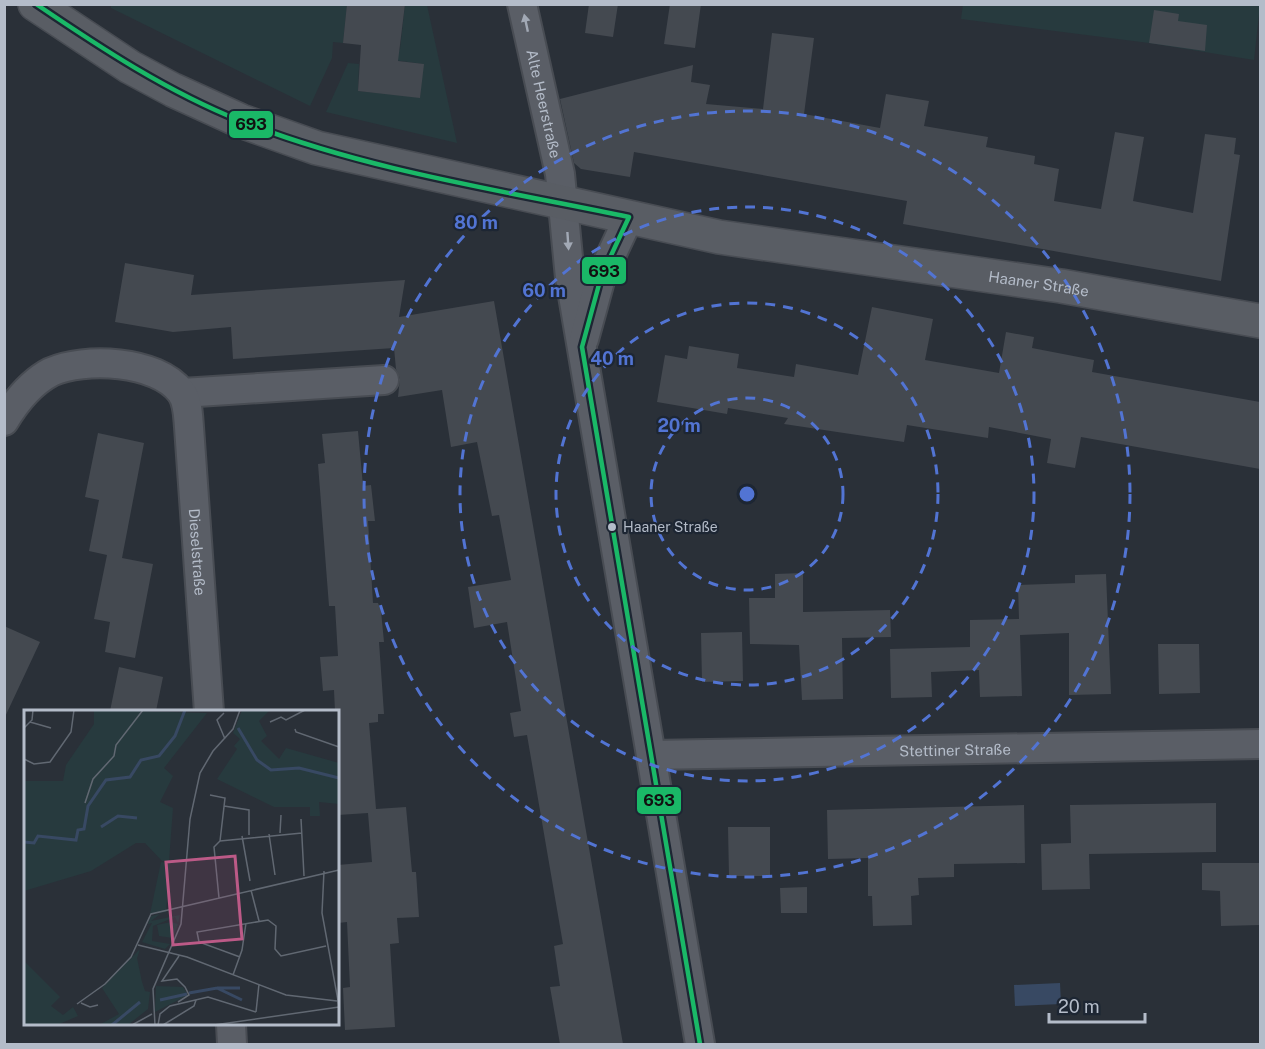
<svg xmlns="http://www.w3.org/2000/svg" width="1265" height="1049" font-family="'Public Sans',sans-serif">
	<rect width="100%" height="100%" fill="#2a3038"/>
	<path fill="#273a3e" d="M111,4L347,5L343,43L333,42L332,58L310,106L111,8Z
		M963,4L1260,5L1254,60L1149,43L961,19Z
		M405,5H427L457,143L326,112L348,63L359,64L358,91L420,97L423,64L393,60L400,49Z"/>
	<path fill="#384963" d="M1060,983L1061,1004L1015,1006L1014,985Z"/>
	<path fill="#444950" d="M347,4H405L398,61L424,64L420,98L358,91L361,45L343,43Z
		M589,4H618L613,37L585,33Z
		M670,4H701L695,48L664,44Z
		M1154,10L1179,14L1178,21L1207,25L1205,51L1149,43Z
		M772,33L814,38L804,114L880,128L886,94L929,101L924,126L988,137L986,147L1035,156L1034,164L1059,169L1054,201L1101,209L1115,132L1144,137L1133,201L1193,213L1205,134L1236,138L1234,154L1240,155L1221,281L903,224L907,201L634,152L630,177L581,169L574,163L560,99L693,65L691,82L710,85L706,104L763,109Z
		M125,263L194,275L191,295L405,280L399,317L494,301L623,1044H560L550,987L560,986L554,946L563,944L527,735L514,737L510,713L521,711L507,622L474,628L468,587L511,580L499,515L492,516L477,442L451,447L442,390L398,397L400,378L396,369L394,348L233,359L231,327L173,332L115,322Z
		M872,307L933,319L925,360L999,373L1006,332L1034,337L1032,348L1094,360L1092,372L1260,402V469L1081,437L1075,468L1047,463L1051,439L989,427L988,438L907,425L904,442L784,424L788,418L728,408L727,414L657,402L665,355L687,359L689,346L739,354L737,368L794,377L796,364L858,375Z
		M358,431L363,486L371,485L375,521H368L373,603H378L381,611L384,642H379L384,714H378V722L369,723L376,809L406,807L412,872H416L419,917L397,918L399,943L390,944L395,1027L345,1030L343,988L350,987L347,922L338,923V865L372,862L368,813L338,815V711H335L334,690L323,691L320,657L338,656L335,606H329L318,464L325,463L322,434Z
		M98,433L144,443L122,558L153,564L135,658L105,652L110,622L94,619L107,555L89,551L99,500L85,497Z
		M803,573V612L890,610L891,637L842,638L843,699L802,700L799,645L750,644L749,598H775V574Z
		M1106,574L1111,694L1069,695V633L1020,635L1022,696L980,697L979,670L931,672L932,697L891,698L890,649L970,647V620L1019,619L1018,585L1075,583V575Z
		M4,626L40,642L4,719Z
		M742,632L743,681L702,682L701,633Z
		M1158,644H1199L1200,693L1159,694Z
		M119,667L163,677L156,711H110Z
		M1216,803V852L1089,854L1090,889L1042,890L1041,844L1071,843L1070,805Z
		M1024,805L1025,863L954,864V877L918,878L919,895L911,896L912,925L873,926L872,896H868V858L828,859L827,810Z
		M728,827H770V876H729Z
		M1202,863H1260V925L1221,926L1220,891L1202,890Z
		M807,887V913H781L780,888Z"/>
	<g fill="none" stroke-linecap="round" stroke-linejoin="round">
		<defs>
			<g id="minor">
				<path id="s1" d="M522,4L560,174L570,278L700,1044"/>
				<path d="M584,339L601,277L629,217"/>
				<path d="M182,393L384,380"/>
				<path id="s2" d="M4,421C16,401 30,383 51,372C84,357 157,360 181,392C188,401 188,415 189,427L209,712"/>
				<path id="s3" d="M651,755L1260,744"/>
				<path d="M231,1024L232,1044"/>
			</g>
			<g id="secondary">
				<path id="s4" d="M35,4L130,67L173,90L241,121L317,148L719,237L1061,286L1260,321"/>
			</g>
		</defs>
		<use href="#minor" stroke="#484c53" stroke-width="32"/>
		<use href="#secondary" stroke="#484c53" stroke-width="36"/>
		<use href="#minor" stroke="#5a5e66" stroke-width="28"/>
		<use href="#secondary" stroke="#595d64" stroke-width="33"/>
		<defs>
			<path id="bus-1" d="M36,4C101,48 168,92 241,121C365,170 499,190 629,217L601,277L582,347L700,1044"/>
		</defs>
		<use href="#bus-1" stroke="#1d2633" stroke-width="9"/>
		<use href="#bus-1" stroke="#1ab867" stroke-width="4.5"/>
	</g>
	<defs><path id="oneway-solid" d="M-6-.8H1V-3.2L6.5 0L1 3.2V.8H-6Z" transform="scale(1.5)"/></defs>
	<g fill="#a2a9b5">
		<use href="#oneway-solid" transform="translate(526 23) rotate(-102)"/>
		<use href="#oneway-solid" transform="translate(568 241) rotate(86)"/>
	</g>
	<g fill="none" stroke="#5274d3" stroke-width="3" stroke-dasharray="10 8">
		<circle cx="747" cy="494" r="96"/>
		<circle cx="747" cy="494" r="191"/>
		<circle cx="747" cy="494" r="287"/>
		<circle cx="747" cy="494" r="383"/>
	</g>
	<circle fill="#b4bcc9" stroke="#1d2633" stroke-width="2" cx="612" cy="527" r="5"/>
	<g text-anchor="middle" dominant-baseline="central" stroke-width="4.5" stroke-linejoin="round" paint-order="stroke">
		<g font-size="14" fill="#b4bcc9" stroke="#1d2633" text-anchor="start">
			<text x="623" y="527">Haaner Straße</text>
		</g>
		<g font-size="15" fill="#b4bcc9" stroke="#1d2633">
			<text stroke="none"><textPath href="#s1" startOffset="102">Alte Heerstraße</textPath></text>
			<text stroke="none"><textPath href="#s4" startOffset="1053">Haaner Straße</textPath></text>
			<text stroke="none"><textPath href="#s2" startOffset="369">Dieselstraße</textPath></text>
			<text stroke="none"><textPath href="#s3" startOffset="304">Stettiner Straße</textPath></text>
		</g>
	</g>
	<g transform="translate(24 710)">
		<rect width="315" height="315" fill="#2a3038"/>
		<path d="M70,0L183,3L140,58L149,66L136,92L149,98L145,151H138L121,133H112L67,161L0,181V71H39L42,55L70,14ZM218,0H246L235,11L243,26L237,31L255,49L262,38L315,53V94L295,92L296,106H286V97H250L193,69L213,39L210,36L216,29L209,23ZM137,152L146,153L142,202L126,204ZM136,204L127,211L156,205L154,213L151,207L129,216L128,231L146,234L141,239L118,232L128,213L124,214L127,206ZM147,212L154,214L149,228L135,226L133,215ZM116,239L113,248L118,272L121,281L126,282L124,299L104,315H75L95,304L78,278ZM0,251L36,287L27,296L39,305L49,297L54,306L33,315H0ZM132,276L159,277L164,285L131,302Z" fill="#273a3e"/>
		<path fill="none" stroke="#384963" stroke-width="3" d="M214,18L233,50L247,60L275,58L315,68M77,117L94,106L113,108M0,132L10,133L14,126L52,130L54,120L60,119L64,96L82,70L106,67L117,50L135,46L151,26L161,0M193,278H216M165,283L193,278L218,290M136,290L163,284M88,315L116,292"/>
		<path fill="none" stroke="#616872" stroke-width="1.5" d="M200,3L193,10L201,29M6,12L27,18M246,12L257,7L262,10L281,0M0,18L8,10L9,0M271,19L272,22L315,37M0,49L10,54L26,52L47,22L50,0M186,85L201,88L196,131L190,137L195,188M61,93L69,69L90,46L92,35L119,0M200,96L225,100V125M277,109L280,166M256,123L257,105M245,124L251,165M218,126L226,171M196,131L278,123M300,161L298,203L315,296M227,180L235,211M114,235L163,247L262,285L313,291M216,247L175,232L173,222L244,210L252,216L251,239L257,246L302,236M209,265L218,240L222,213M154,292L165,285L161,277L153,269L138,271L155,246M57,293L66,297L74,295M53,294L81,274L107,247L127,204L315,160M232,302L235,274M108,315L128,304M131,315L129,279L157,214L166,109L176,63L189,41L209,19L216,0M134,315L136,304L146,296L184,287L232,302M139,315L170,296L172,290M190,315L315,297"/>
		<path fill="#bc5a87" fill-opacity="0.15" stroke="#bc5a87" stroke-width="3" d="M211,146L218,229L149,235L142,152Z"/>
		<rect width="315" height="315" fill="none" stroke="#b4bcc9" stroke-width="3"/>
	</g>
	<circle cx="747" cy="494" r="9" fill="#5274d3" stroke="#1d2633" stroke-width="3"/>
	<g font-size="18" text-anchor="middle" font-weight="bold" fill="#5274d3" stroke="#1d2633" stroke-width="4.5" stroke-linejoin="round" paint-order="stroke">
		<text x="476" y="229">80 m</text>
		<text x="544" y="297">60 m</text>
		<text x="612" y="365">40 m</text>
		<text x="679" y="432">20 m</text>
	</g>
	<g stroke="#1d2633" stroke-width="2">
		<rect x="228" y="110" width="46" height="29" rx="6" fill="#1ab867"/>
		<rect x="581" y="256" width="46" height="29" rx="6" fill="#1ab867"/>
		<rect x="636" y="786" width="46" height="29" rx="6" fill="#1ab867"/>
	</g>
	<g font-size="16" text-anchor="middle" font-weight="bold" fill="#111">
		<text x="251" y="130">693</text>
		<text x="604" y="277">693</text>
		<text x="659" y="806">693</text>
	</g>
	<rect width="1265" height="1049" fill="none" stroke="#b4bcc9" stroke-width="12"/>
	<path d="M1049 1013v9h96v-9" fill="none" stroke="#b4bcc9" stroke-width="3"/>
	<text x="1058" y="1013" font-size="18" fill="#b4bcc9" stroke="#1d2633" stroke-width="4.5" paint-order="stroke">20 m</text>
</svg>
